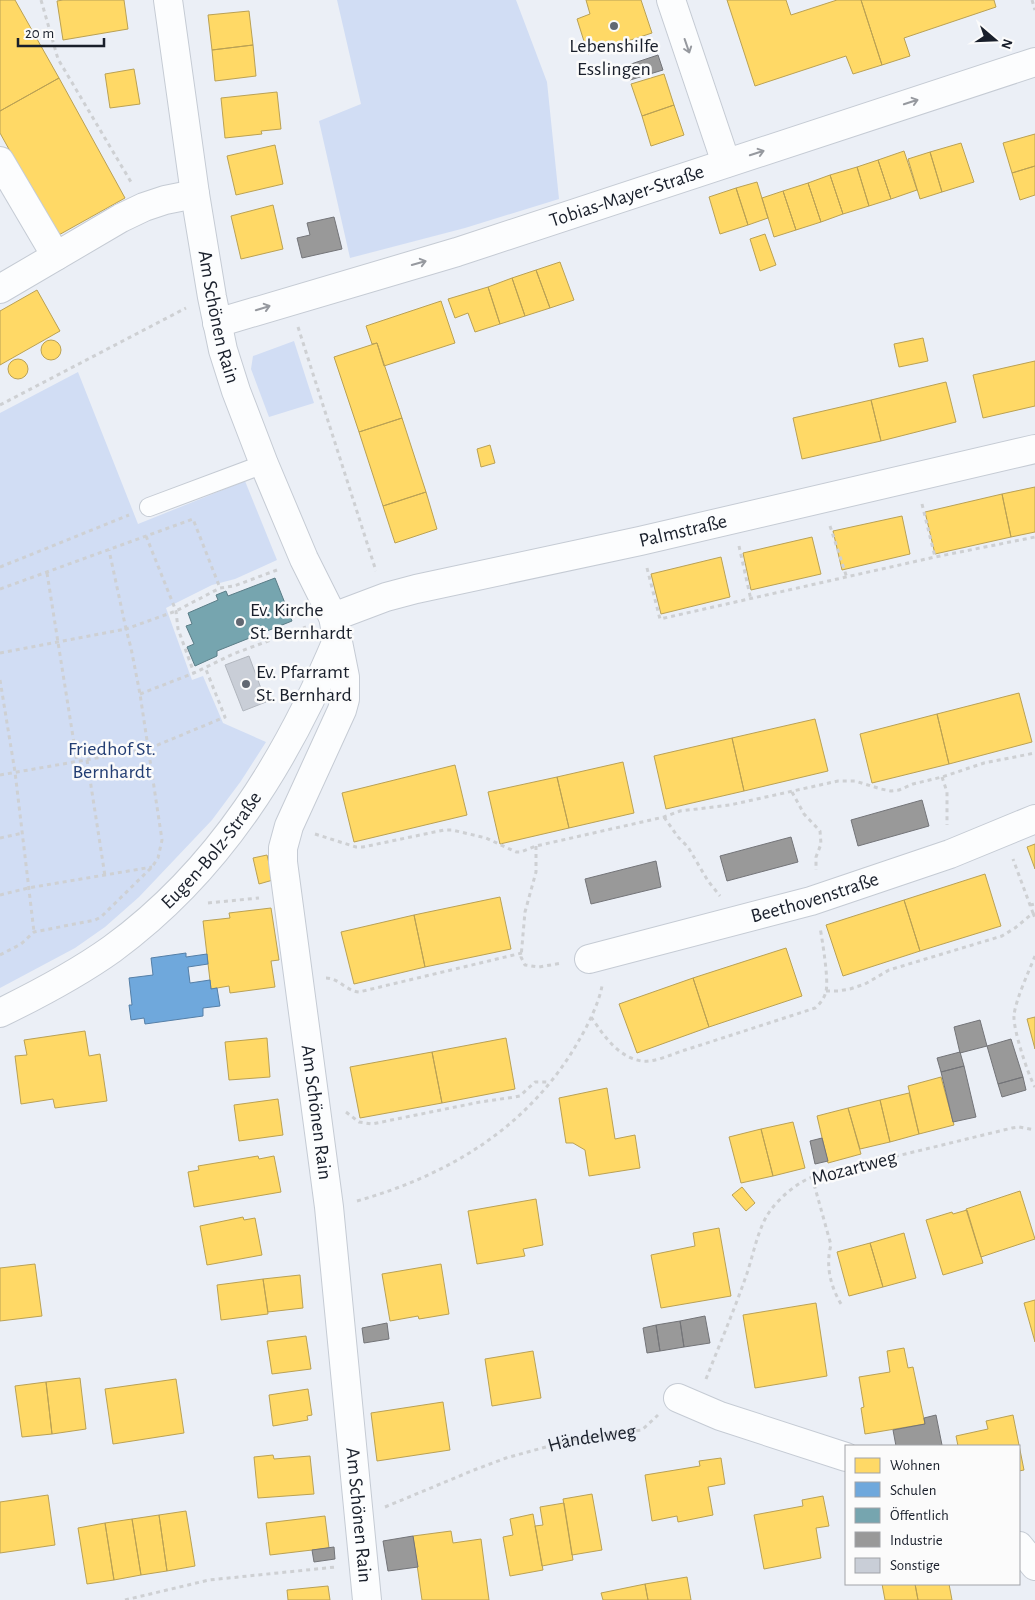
<svg xmlns="http://www.w3.org/2000/svg" width="1035" height="1600" font-family="'Alegreya Sans',sans-serif">
	<rect width="100%" height="100%" fill="#ebeff6"/>
	<path fill="#d1ddf4" d="M337,0H516L547,82L559,199L465,228L350,258L319,121L361,104Z
		M294,341L314,403L269,417L251,369L253,356Z
		M78,372L138,524L245,481L277,560L235,579L212,585L166,608L192,680L203,676L223,723L266,742L241,781L212,820L139,897L105,927L75,948L0,988V413Z"/>
	<path fill="#ffd966" stroke="#baa154" d="M0,0H15L59,78L0,111Z
		M63,0H124L128,29L63,40L57,1Z
		M586,0H641L652,33L588,54L577,19L590,14Z
		M727,0H786L791,15L837,0H861L882,65L853,74L846,56L755,86Z
		M861,0H994L996,7L904,38L910,56L882,65Z
		M249,11L253,45L212,50L208,15Z
		M253,45L256,76L215,81L212,50Z
		M134,69L140,104L110,108L105,74Z
		M664,74L674,105L642,116L631,84Z
		M59,78L125,198L57,236L0,133V111Z
		M277,92L281,129L261,131L262,134L225,138L221,98Z
		M674,105L684,135L651,146L642,116Z
		M1035,134V166L1012,173L1003,143Z
		M961,143L974,182L942,192L930,152Z
		M275,145L283,184L236,195L227,156Z
		M904,151L917,190L891,199L878,160Z
		M930,152L942,192L920,199L908,159Z
		M878,160L891,199L869,206L857,167Z
		M1035,166V195L1020,200L1012,173Z
		M857,167L869,206L843,214L830,175Z
		M830,175L843,214L821,222L808,183Z
		M757,182L768,218L748,225L736,188Z
		M808,183L821,222L796,230L783,191Z
		M736,188L748,225L720,234L709,197Z
		M783,191L796,230L774,237L762,198Z
		M273,205L283,249L241,259L231,216Z
		M765,234L776,265L760,271L750,239Z
		M560,262L574,300L550,308L536,270Z
		M536,270L550,308L525,316L512,278Z
		M512,278L525,316L500,324L488,287Z
		M488,287L500,324L475,332L468,313L455,318L448,299Z
		M37,290L60,331L0,365V311Z
		M441,301L455,343L384,366L377,343L372,344L366,326Z
		M923,338L928,361L899,367L894,344Z
		M41 350a10 10 0 1 1 20 0a10 10 0 1 1-20 0Z
		M377,343L402,418L359,432L334,357Z
		M8 369a10 10 0 1 1 20 0a10 10 0 1 1-20 0Z
		M1035,361V406L983,418L973,375Z
		M946,382L956,422L881,441L871,400Z
		M871,400L881,441L802,459L793,418Z
		M402,418L426,492L383,506L359,432Z
		M490,445L495,463L481,467L477,449Z
		M1035,487V532L1011,537L1002,494Z
		M426,492L437,529L395,543L383,506Z
		M1002,494L1011,537L935,554L925,512Z
		M902,516L910,554L842,570L833,531Z
		M812,537L821,574L751,590L743,553Z
		M721,557L730,597L661,614L651,574Z
		M1019,693L1032,742L949,764L937,714Z
		M937,714L949,764L872,783L860,734Z
		M815,719L828,771L744,791L732,738Z
		M732,738L744,791L666,809L654,756Z
		M623,762L634,813L569,828L557,777Z
		M455,765L467,815L354,842L342,793Z
		M557,777L569,828L500,844L488,792Z
		M1035,844V869L1027,847Z
		M267,855L273,880L259,884L253,858Z
		M985,874L1001,926L920,951L904,900Z
		M500,897L511,949L425,967L414,915Z
		M904,900L920,951L843,976L826,925Z
		M271,908L279,960L271,961L275,987L230,993L229,986L211,989L203,921L230,918L229,913Z
		M414,915L425,967L354,984L341,932Z
		M786,948L802,996L709,1027L693,978Z
		M693,978L709,1027L637,1053L619,1004Z
		M1035,1017V1049L1027,1019Z
		M85,1031L89,1056L100,1054L107,1101L55,1108L53,1099L21,1104L15,1056L27,1055L24,1040Z
		M267,1038L270,1077L229,1080L225,1042Z
		M506,1038L515,1089L442,1103L432,1052Z
		M432,1052L442,1103L360,1118L350,1067Z
		M941,1077L954,1125L919,1134L908,1086Z
		M607,1088L615,1139L635,1135L640,1168L589,1176L585,1150L573,1143H566L559,1098Z
		M909,1093L919,1134L890,1142L880,1100Z
		M278,1099L283,1135L239,1141L234,1105Z
		M880,1100L890,1142L860,1149L848,1108Z
		M848,1108L861,1154L828,1163L817,1116Z
		M793,1122L805,1168L773,1176L761,1129Z
		M761,1129L773,1176L741,1183L729,1137Z
		M258,1156L259,1159L274,1156L281,1192L194,1207L188,1172L199,1170L198,1166Z
		M742,1187L755,1203L746,1211L732,1195Z
		M1020,1191L1035,1239L981,1257L966,1209Z
		M536,1199L543,1245L523,1249L525,1256L477,1264L468,1211Z
		M967,1210L983,1263L943,1275L926,1220L952,1212L953,1214Z
		M243,1217L244,1220L255,1218L262,1255L207,1265L200,1226Z
		M719,1228L731,1296L661,1308L651,1255L695,1246L693,1233Z
		M904,1233L916,1278L883,1287L870,1243Z
		M870,1243L883,1287L849,1296L837,1252Z
		M35,1264L42,1316L0,1321V1268Z
		M441,1264L449,1314L419,1319L418,1316L390,1321L382,1274Z
		M300,1275L303,1308L268,1312L263,1279Z
		M263,1279L268,1314L221,1320L217,1285Z
		M1035,1300V1342L1024,1303Z
		M816,1303L827,1376L755,1388L743,1315Z
		M306,1336L311,1369L272,1374L267,1341Z
		M904,1348L908,1368L913,1367L925,1424L865,1434L861,1408L864,1407L859,1377L890,1372L887,1351Z
		M533,1351L541,1398L492,1406L485,1359Z
		M80,1378L86,1429L52,1434L46,1382Z
		M176,1379L184,1433L113,1444L105,1389Z
		M46,1382L52,1434L22,1437L15,1386Z
		M308,1389L312,1415L307,1416L308,1420L273,1426L269,1395Z
		M443,1402L450,1450L377,1461L371,1413Z
		M1013,1415L1024,1470L1019,1471V1446H958L956,1436L988,1429L986,1421Z
		M273,1455L274,1459L310,1456L314,1494L258,1498L254,1457Z
		M721,1458L725,1484L708,1487L713,1515L678,1522L677,1516L652,1521L645,1475L700,1466L699,1461Z
		M592,1494L602,1550L572,1555L563,1499Z
		M48,1495L55,1545L0,1553V1502Z
		M823,1496L829,1526L816,1528L821,1558L764,1569L754,1515L803,1506L802,1500Z
		M564,1503L573,1560L542,1566L535,1526L543,1525L540,1507Z
		M186,1511L195,1566L167,1571L159,1515Z
		M533,1514L543,1570L510,1576L503,1537L513,1535L510,1519Z
		M159,1515L167,1571L141,1575L132,1519Z
		M325,1516L329,1548L270,1555L266,1523Z
		M132,1519L141,1575L114,1580L105,1523Z
		M105,1523L114,1580L87,1584L78,1528Z
		M451,1531L453,1543L481,1539L489,1600H422L413,1536Z
		M687,1577L691,1600H648L645,1584Z
		M645,1584L648,1600H603L601,1593Z
		M882,1584H915L918,1600H885Z
		M915,1584H949L952,1600H918Z
		M328,1586L330,1600H288L287,1590Z"/>
	<path fill="#6fa8dc" stroke="#557fa7" d="M186,953V957L207,954L208,964L188,967L190,983L210,980L211,989L217,988L220,1006L203,1008V1016L145,1024L144,1018L131,1020L129,1005H132L129,978L153,975L151,958Z"/>
	<path fill="#76a5af" stroke="#5a7d87" d="M275,578L292,621L217,651V656L195,666L187,647L194,644L186,626L192,624L188,613L218,600L216,595L226,591L228,596Z"/>
	<path fill="#999" stroke="#737478" d="M658,55L663,70L630,80L625,66Z
		M334,217L342,249L302,258L297,238L310,235L307,223Z
		M922,800L929,826L858,846L851,820Z
		M791,837L798,862L727,881L720,856Z
		M656,861L661,887L591,904L585,879Z
		M980,1020L987,1046L960,1053L954,1027Z
		M1011,1039L1023,1077L998,1084L987,1046Z
		M960,1052L964,1066L941,1072L937,1058Z
		M964,1066L976,1117L953,1122L941,1072Z
		M1023,1077L1026,1090L1002,1097L998,1084Z
		M822,1138L828,1161L815,1164L810,1141Z
		M705,1316L710,1343L684,1347L680,1321Z
		M680,1321L684,1347L660,1351L656,1325Z
		M387,1323L389,1339L364,1343L362,1328Z
		M656,1325L660,1351L647,1353L643,1328Z
		M936,1415L942,1445L934,1446H896L893,1430L925,1424L924,1418Z
		M413,1536L418,1567L388,1571L383,1541Z
		M334,1547L335,1559L314,1562L312,1550Z"/>
	<path fill="#c9ced7" stroke="#b1b6be" d="M249,656L266,702L243,711L225,665Z"/>
	<g fill="none" stroke-linecap="round" stroke-linejoin="round">
		<defs>
			<path id="service" d="M149,507L264,464"/>
			<g id="minor">
				<path id="s2" d="M168,0L195,194L212,297L223,350L236,391L264,464L304,559L333,617L345,677V699L342,710L289,826L283,848V862L329,1207L367,1600"/>
				<path d="M671,0L726,163"/>
				<path d="M0,161L56,256"/>
				<path d="M0,289L121,218L144,207L165,200L195,194"/>
				<path id="s3" d="M217,323L457,252L1035,62"/>
				<path id="s4" d="M333,617L386,597L416,589L640,541L1035,449"/>
				<path id="s5" d="M589,959L811,901L950,854L1035,819"/>
				<path id="s6" d="M0,1013C39,994 77,974 112,949C220,870 287,760 338,638"/>
				<path d="M678,1398L720,1416L846,1457"/>
				<path d="M1019,1546L1035,1566"/>
			</g>
		</defs>
		<use href="#service" stroke="#c5cbd4" stroke-width="20"/>
		<use href="#minor" stroke="#c5cbd4" stroke-width="30"/>
		<g stroke="#ced0d3" stroke-width="3" stroke-dasharray="4 4" stroke-linecap="butt">
			<path d="M41,0L58,59L131,182"/>
			<path d="M1032,0L1035,10"/>
			<path d="M298,327L376,571"/>
			<path d="M0,405L186,308"/>
			<path d="M922,504L935,557"/>
			<path d="M830,526L847,578"/>
			<path d="M146,536L176,611L178,629L194,673"/>
			<path d="M739,546L751,600"/>
			<path d="M0,567L129,515"/>
			<path d="M647,568L660,619L935,557L1035,537"/>
			<path d="M47,573L77,762"/>
			<path d="M0,589L193,519L220,588"/>
			<path d="M0,653L126,629L109,550"/>
			<path d="M0,680L15,772L34,932"/>
			<path d="M140,694L194,673L233,654L306,627"/>
			<path d="M87,760L105,876"/>
			<path d="M0,775L148,749L225,717L205,667"/>
			<path d="M942,777L947,792V825"/>
			<path d="M792,792L804,814L820,831L821,844L816,857V870"/>
			<path d="M664,817L678,837L688,847L708,881L720,896"/>
			<path d="M315,834L356,847H363L444,830H452L486,838L516,852H521L536,846L664,817L680,811L730,805L838,781H855L881,789L891,791L899,790L913,784L942,777L984,763L1035,753"/>
			<path d="M0,838L23,833"/>
			<path d="M536,846V872L525,912L521,957L525,965L539,967L562,963"/>
			<path d="M0,895L28,888L152,867"/>
			<path d="M208,903L259,898"/>
			<path d="M1030,905L1035,904"/>
			<path d="M1033,913L1035,918"/>
			<path d="M0,955L21,944L34,932L95,920L101,917L152,867L158,858L162,840L140,694L131,648L126,629L176,611L220,588L234,586L277,570"/>
			<path d="M1035,956C1029,971 1015,1001 1014,1016C1013,1029 1028,1075 1035,1087"/>
			<path d="M326,978C339,978 346,991 359,992L522,953"/>
			<path d="M826,991H838L850,989L865,984L889,970L1002,936L1015,928L1033,913L1013,859"/>
			<path d="M591,1017C604,1035 616,1056 641,1061C654,1063 672,1054 685,1050C729,1036 772,1022 815,1008C820,1004 825,997 826,991C829,980 822,939 820,927"/>
			<path d="M346,1112L359,1122L372,1124L480,1102L515,1097L520,1096L535,1082H550"/>
			<path d="M812,1177L831,1245C825,1266 831,1289 843,1307"/>
			<path d="M357,1201C449,1175 529,1127 578,1042C587,1027 599,1003 602,986"/>
			<path d="M706,1379C719,1346 733,1313 745,1279C753,1258 757,1229 770,1211C780,1197 799,1181 815,1176L1012,1128L1019,1127L1035,1130"/>
			<path id="s1" d="M385,1507L474,1470L506,1458L571,1440L642,1430L658,1415"/>
			<path d="M125,1600L209,1580L336,1567"/>
		</g>
		<use href="#service" stroke="#fcfdfe" stroke-width="18"/>
		<use href="#minor" stroke="#fcfdfe" stroke-width="28"/>
	</g>
	<defs><path id="oneway-shaft" d="M-6 0H5M1.5-3L5.5 0L1.5 3" fill="none" stroke-width="1.6" stroke-linecap="round" stroke-linejoin="round" transform="scale(1.25)"/></defs>
	<g stroke="#96999f">
		<use href="#oneway-shaft" transform="translate(687 46) rotate(71)"/>
		<use href="#oneway-shaft" transform="translate(911 102) rotate(-18)"/>
		<use href="#oneway-shaft" transform="translate(757 153) rotate(-18)"/>
		<use href="#oneway-shaft" transform="translate(419 263) rotate(-16)"/>
		<use href="#oneway-shaft" transform="translate(263 308) rotate(-17)"/>
	</g>
	<g fill="#626872" stroke="#fbfbfb" stroke-width="2">
		<circle cx="614" cy="26" r="5"/>
		<circle cx="240" cy="622" r="5"/>
		<circle cx="246" cy="684" r="5"/>
	</g>
	<g text-anchor="middle" dominant-baseline="central" stroke-width="5" stroke-linejoin="round" paint-order="stroke">
		<g font-size="20" fill="#191f2b" stroke="#fbfbfb" text-anchor="start">
			<text x="614" y="46" text-anchor="middle">Lebenshilfe<tspan x="614" dy="23">Esslingen</tspan></text>
			<text x="250" y="610">Ev. Kirche<tspan x="250" dy="23">St. Bernhardt</tspan></text>
			<text x="256" y="672">Ev. Pfarramt<tspan x="256" dy="23">St. Bernhard</tspan></text>
		</g>
		<g font-size="20" fill="#191f2b" stroke="#fbfbfb">
			<text stroke="none"><textPath href="#s3" startOffset="429">Tobias-Mayer-Straße</textPath></text>
			<text stroke="none"><textPath href="#s2" startOffset="321">Am Schönen Rain</textPath></text>
			<text stroke="none"><textPath href="#s4" startOffset="361">Palmstraße</textPath></text>
			<text stroke="none"><textPath href="#s6" startOffset="270">Eugen-Bolz-Straße</textPath></text>
			<text stroke="none"><textPath href="#s5" startOffset="234">Beethovenstraße</textPath></text>
			<text stroke="none"><textPath href="#s2" startOffset="1155">Am Schönen Rain</textPath></text>
			<text transform="translate(854 1168) rotate(-15)">Mozartweg</text>
			<text stroke="none"><textPath href="#s1" startOffset="219">Händelweg</textPath></text>
			<text stroke="none"><textPath href="#s2" startOffset="1560">Am Schönen Rain</textPath></text>
		</g>
		<g font-size="20" fill="#223d73" stroke="#fbfbfb">
			<text x="112" y="749">Friedhof St.<tspan x="112" dy="23">Bernhardt</tspan></text>
		</g>
	</g>
	<rect x="845" y="1445" width="175" height="140" fill="#fbfbfb" stroke="#a1a3a8"/>
	<rect x="855" y="1458" width="25" height="15" fill="#ffd966" stroke="#a1a3a8"/>
	<text x="890" y="1470" font-size="15" fill="#191f2b">Wohnen</text>
	<rect x="855" y="1482" width="25" height="15" fill="#6fa8dc" stroke="#a1a3a8"/>
	<text x="890" y="1495" font-size="15" fill="#191f2b">Schulen</text>
	<rect x="855" y="1508" width="25" height="15" fill="#76a5af" stroke="#a1a3a8"/>
	<text x="890" y="1520" font-size="15" fill="#191f2b">Öffentlich</text>
	<rect x="855" y="1532" width="25" height="15" fill="#999999" stroke="#a1a3a8"/>
	<text x="890" y="1545" font-size="15" fill="#191f2b">Industrie</text>
	<rect x="855" y="1558" width="25" height="15" fill="#c9ced7" stroke="#a1a3a8"/>
	<text x="890" y="1570" font-size="15" fill="#191f2b">Sonstige</text>
	<g transform="translate(995 40) rotate(109)" stroke="#fbfbfb" stroke-width="4" paint-order="stroke">
	<path d="M0-4L9 19L0 12L-9 19Z" fill="#191f2b"/>
	<text y="-8" font-size="14" font-weight="bold" text-anchor="middle" fill="#191f2b">N</text>
	</g>
	<path d="M18 38v8h86v-8" fill="none" stroke="#191f2b" stroke-width="2.5"/>
	<text x="25" y="38" font-size="15" fill="#191f2b" stroke="#fbfbfb" stroke-width="4" paint-order="stroke">20 m</text>
</svg>
